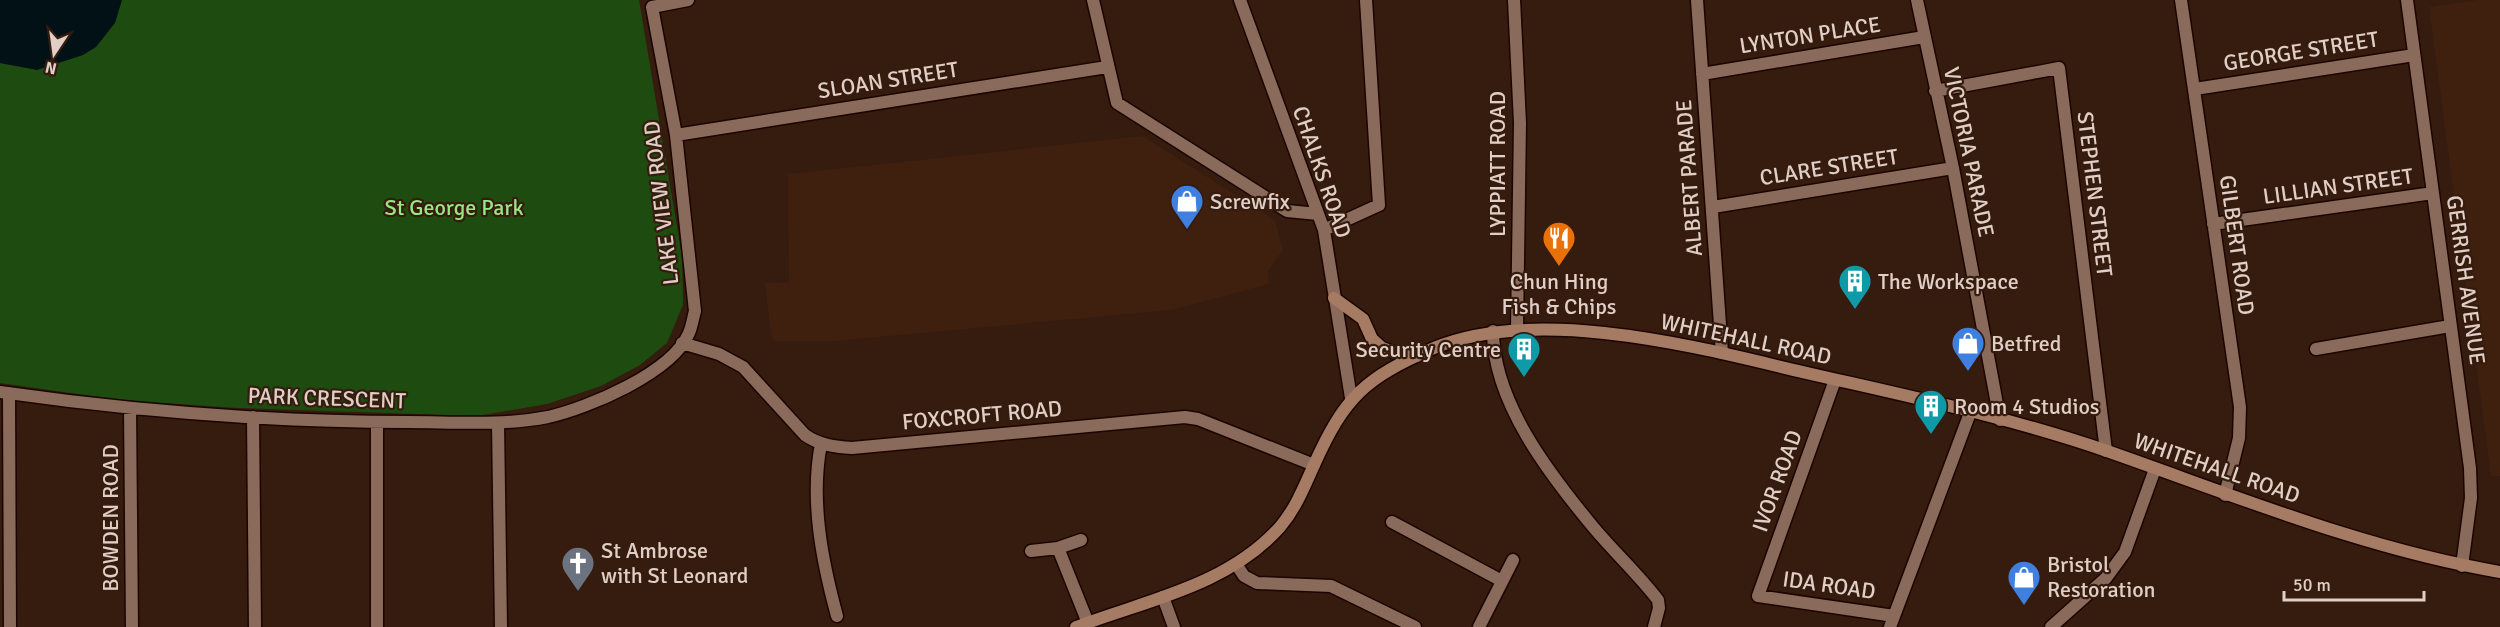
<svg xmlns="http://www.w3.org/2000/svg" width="2500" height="627" font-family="Signika,sans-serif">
	<rect width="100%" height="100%" fill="#351c0e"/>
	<path fill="#3f1f0e" d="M2477,0H2500V476L2491,477L2429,7Z
		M1143,136L1275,220L1283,250L1268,271L1269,284L1172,310L835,341H775L771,335L765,283L789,282L788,174Z"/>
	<path fill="#1e4c10" d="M0,0H639L682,257L683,305L667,343L640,365L601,386L547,404L477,416L238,408L120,400L0,383Z"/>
	<path fill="#011115" d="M0,0H122L115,23L96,47L83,55L37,70L0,63Z"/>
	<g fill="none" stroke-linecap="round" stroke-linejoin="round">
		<defs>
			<path id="street" d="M1093,0L1117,103L1287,211L1318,214
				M1240,0L1324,230L1351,398
				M1514,0L1520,123L1517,329
				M1697,0L1722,353
				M1917,0L1953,168L2000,420
				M2181,0L2240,407L2239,438L2225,495
				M2407,0L2470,468L2471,498L2462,566
				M1702,74L1924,37
				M2195,89L2414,55
				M1935,91L2059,68L2106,451
				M676,135L1107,67
				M1713,207L1953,168
				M2213,224L2433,193
				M1324,230L1379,205L1366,0
				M1493,331C1493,402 1550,475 1594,528C1615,553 1638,574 1658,600L1659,608L1654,627
				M682,343L719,354L743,367L805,435C819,445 835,447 852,448L1185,417L1198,419L1314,465
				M2316,349L2450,326
				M1835,380L1758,596L1894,616
				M0,392C134,411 271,422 407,422C454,422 502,426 548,417C588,408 672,373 689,333C692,326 693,318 695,311L676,135L652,7L688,0
				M9,393L10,627
				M130,408L132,627
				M253,417L255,627
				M377,422V627
				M498,423L501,627
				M821,444C810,500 822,561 837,616
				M1392,522L1502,581
				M1058,548L1088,623
				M1031,551L1058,548L1081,540
				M1236,564L1244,576L1257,583L1331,586L1415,627
				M1163,597L1174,627
				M1479,627L1513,560
				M1890,627L1970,413
				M2051,627L2106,578L2125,552L2155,469"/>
			<path id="secondary" d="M1334,298L1363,319L1372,339L1382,348L1405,356H1417
				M1076,627C1147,600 1227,586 1280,527C1296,508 1304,487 1314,465C1345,396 1365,378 1434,348C1530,308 1678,342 1777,366C1887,392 2000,414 2107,451C2236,496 2364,549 2500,572"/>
		</defs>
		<use href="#street" stroke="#1c0500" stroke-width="15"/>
		<use href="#secondary" stroke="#1c0500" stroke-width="15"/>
		<use href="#street" stroke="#8a6b5b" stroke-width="12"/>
		<use href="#secondary" stroke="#a67b63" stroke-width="12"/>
	</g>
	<defs>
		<symbol id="shop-pin" viewBox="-11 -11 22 30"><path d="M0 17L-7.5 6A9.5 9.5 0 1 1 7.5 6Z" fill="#3f7fe0" stroke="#351c0e"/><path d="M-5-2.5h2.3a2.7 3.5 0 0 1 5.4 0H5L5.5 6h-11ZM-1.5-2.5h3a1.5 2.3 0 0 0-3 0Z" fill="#fff"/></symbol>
		<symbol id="restaurant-pin" viewBox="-11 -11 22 30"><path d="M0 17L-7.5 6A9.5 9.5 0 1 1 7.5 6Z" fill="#e8710a" stroke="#351c0e"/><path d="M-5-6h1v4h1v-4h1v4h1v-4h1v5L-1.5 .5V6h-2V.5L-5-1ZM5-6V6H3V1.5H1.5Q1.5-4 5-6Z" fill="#fff"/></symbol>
		<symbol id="building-pin" viewBox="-11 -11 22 30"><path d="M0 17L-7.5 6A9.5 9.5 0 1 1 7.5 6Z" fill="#0f9aa8" stroke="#351c0e"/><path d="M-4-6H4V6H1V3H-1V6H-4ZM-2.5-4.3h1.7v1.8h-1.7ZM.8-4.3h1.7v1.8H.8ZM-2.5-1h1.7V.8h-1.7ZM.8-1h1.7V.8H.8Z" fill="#fff"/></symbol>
		<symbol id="church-pin" viewBox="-11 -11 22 30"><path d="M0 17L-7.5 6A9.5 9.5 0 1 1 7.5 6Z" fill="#6b7280" stroke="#351c0e"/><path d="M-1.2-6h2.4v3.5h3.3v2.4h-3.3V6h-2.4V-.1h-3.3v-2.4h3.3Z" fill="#fff"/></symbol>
	</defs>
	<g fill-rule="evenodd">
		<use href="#shop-pin" x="1168" y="182" width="38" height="52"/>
		<use href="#restaurant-pin" x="1540" y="219" width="38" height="52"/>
		<use href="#building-pin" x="1836" y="262" width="38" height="52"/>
		<use href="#shop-pin" x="1949" y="324" width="38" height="52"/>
		<use href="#building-pin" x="1505" y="330" width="38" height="52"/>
		<use href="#building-pin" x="1912" y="387" width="38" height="52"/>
		<use href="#church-pin" x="559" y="544" width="38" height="52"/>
		<use href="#shop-pin" x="2005" y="558" width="38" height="52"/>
	</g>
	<g text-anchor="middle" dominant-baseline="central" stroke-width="4.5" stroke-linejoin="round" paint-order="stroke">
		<g font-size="22" fill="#e1cfc7" stroke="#351c0e">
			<text transform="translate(1810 35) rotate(-9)">LYNTON PLACE</text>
			<text transform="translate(2301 51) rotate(-9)">GEORGE STREET</text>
			<text transform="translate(888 80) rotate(-9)">SLOAN STREET</text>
			<text transform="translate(1969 152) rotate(78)">VICTORIA PARADE</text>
			<text transform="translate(1497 164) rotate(-90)">LYPPIATT ROAD</text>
			<text transform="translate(1829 167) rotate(-9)">CLARE STREET</text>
			<text transform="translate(1322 172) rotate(71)">CHALKS ROAD</text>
			<text transform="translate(1689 178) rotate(-94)">ALBERT PARADE</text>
			<text transform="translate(2338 186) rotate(-8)">LILLIAN STREET</text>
			<text transform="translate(2095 194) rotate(83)">STEPHEN STREET</text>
			<text transform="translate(661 203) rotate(-97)">LAKE VIEW ROAD</text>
			<text transform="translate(2237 245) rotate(82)">GILBERT ROAD</text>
			<text transform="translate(2466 280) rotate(82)">GERRISH AVENUE</text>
			<text transform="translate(1746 339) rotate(12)">WHITEHALL ROAD</text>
			<text transform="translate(327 398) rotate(2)">PARK CRESCENT</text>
			<text transform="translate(982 415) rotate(-5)">FOXCROFT ROAD</text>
			<text transform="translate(2217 468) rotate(19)">WHITEHALL ROAD</text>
			<text transform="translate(1777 481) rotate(-70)">IVOR ROAD</text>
			<text transform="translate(110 518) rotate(-90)">BOWDEN ROAD</text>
			<text transform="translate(1829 585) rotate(8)">IDA ROAD</text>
		</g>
		<g font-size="22" fill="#e1cfc7" stroke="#351c0e" text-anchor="start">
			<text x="1210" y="201">Screwfix</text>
			<text x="1559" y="281" text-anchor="middle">Chun Hing<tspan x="1559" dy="25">Fish &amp; Chips</tspan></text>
			<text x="1878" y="281">The Workspace</text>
			<text x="1991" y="343">Betfred</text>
			<text x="1501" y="349" text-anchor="end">Security Centre</text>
			<text x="1954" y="406">Room 4 Studios</text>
			<text x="601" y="550">St Ambrose<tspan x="601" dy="25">with St Leonard</tspan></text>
			<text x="2047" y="564">Bristol<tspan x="2047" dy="25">Restoration</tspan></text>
		</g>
		<g font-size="22" fill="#96e982" stroke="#351c0e">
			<text x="454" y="207">St George Park</text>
		</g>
	</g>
	<g transform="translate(54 54) rotate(193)" stroke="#351c0e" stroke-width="4.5" paint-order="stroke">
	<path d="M0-4.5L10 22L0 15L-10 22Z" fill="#e1cfc7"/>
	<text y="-9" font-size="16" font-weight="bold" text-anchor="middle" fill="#e1cfc7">N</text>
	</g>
	<path d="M2284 591v9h140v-9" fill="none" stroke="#e1cfc7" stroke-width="3"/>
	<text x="2293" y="591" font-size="18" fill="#e1cfc7" stroke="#351c0e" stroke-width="4.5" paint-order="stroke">50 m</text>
</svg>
